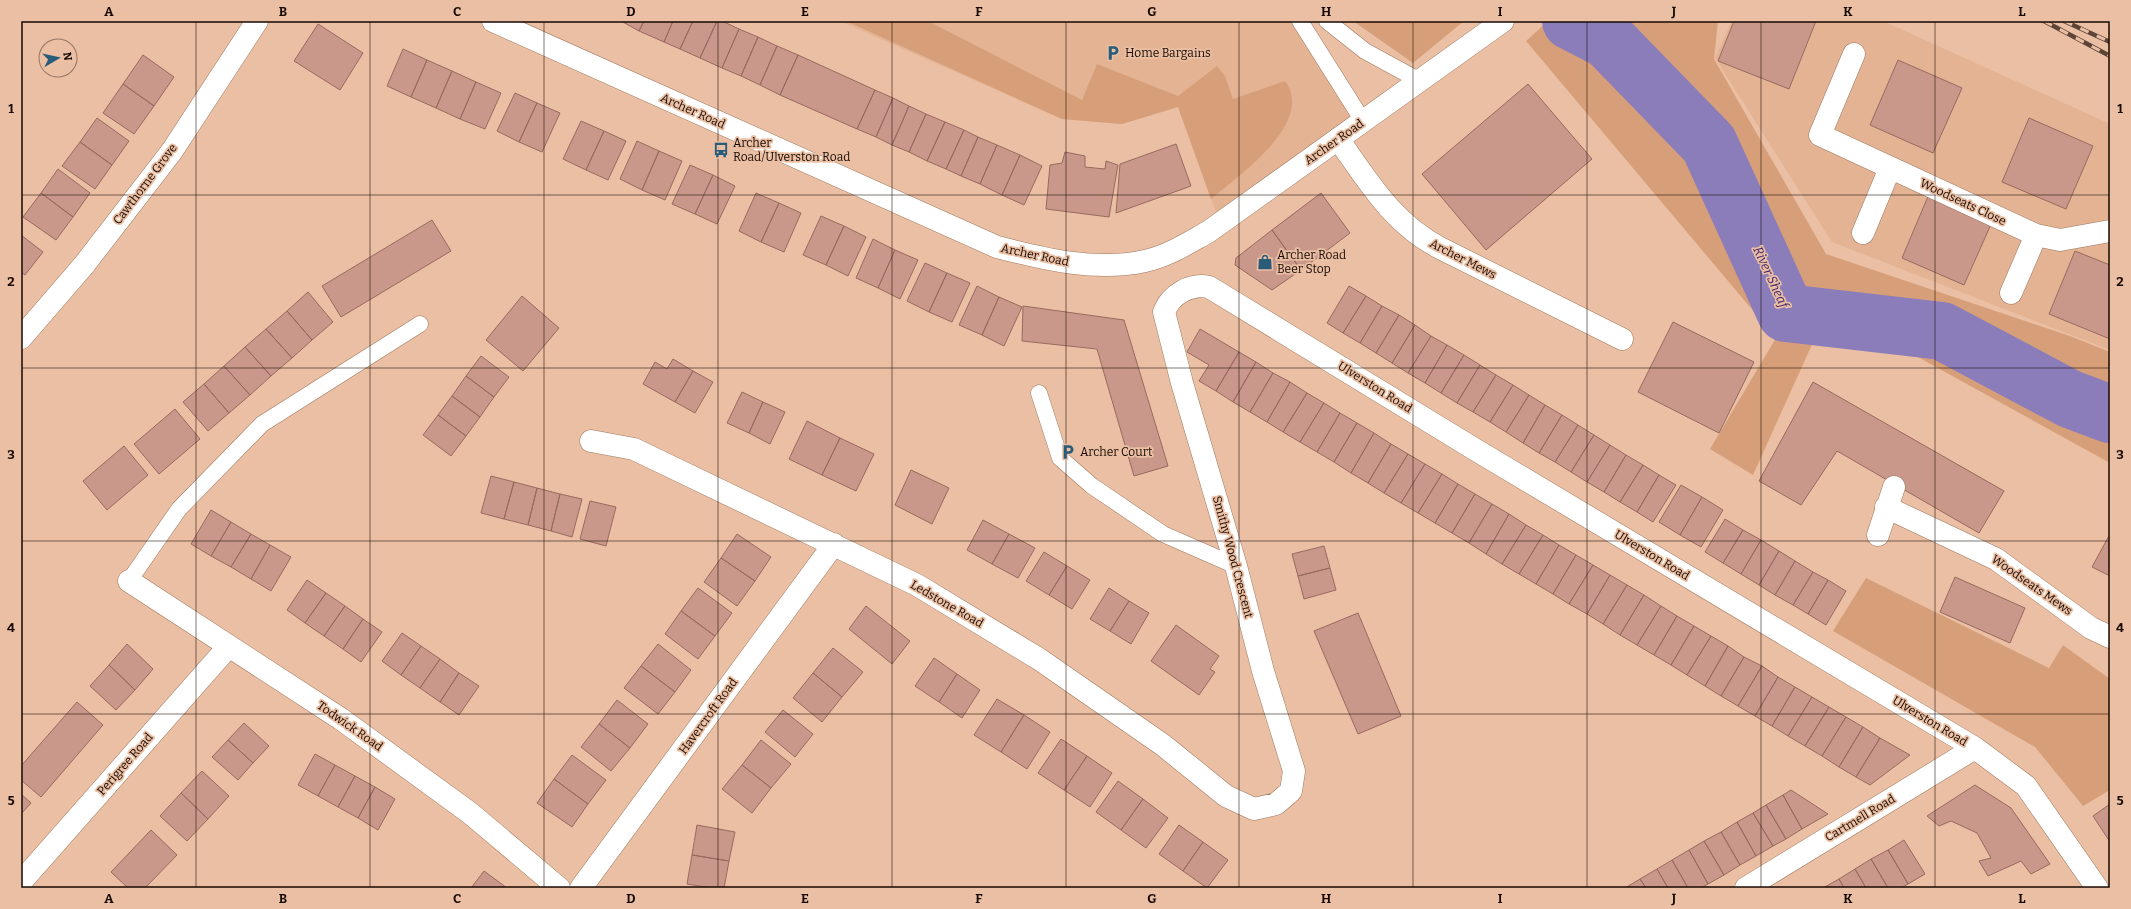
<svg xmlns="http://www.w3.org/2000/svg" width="2131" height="909" font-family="Bitter,serif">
	<rect width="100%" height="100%" fill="#eabfa3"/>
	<path fill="#e3b393" d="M840,21H1300L1363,121L1220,223L1178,107L1122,124L1062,119Z
		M1732,21H1883L2110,124V350L1832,242L1715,58Z"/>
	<path fill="#d79f79" d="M846,21H928L1082,100L1097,64L1178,96L1217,66L1225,76L1233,99L1285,81C1316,122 1238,176 1211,199L1178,107L1122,124L1062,119Z
		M1353,21H1464L1413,63Z
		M1548,21H1718L1714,59L1826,254L2070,336L2110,352V463L1878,335L1819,329L1753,475L1710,449L1776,338L1526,41Z
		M1866,578L2049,668L2063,645L2110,679V790L2083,806L2035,747L1833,631Z"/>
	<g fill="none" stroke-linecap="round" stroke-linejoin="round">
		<path stroke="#8b7cba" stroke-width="58" d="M1571,21L1608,40L1709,144L1786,313L1942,331L2070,399L2110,414"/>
	</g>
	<path fill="#c9988b" stroke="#986a5f" d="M621,21H644L639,31Z
		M644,21H673L664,42L639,31Z
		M673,21H693L680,49L664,42Z
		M693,21H717L700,58L680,49Z
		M717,21H722L739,29L722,68L700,58Z
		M1734,21H1816L1789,89L1718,61Z
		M318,24L363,53L340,90L294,61Z
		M739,29L758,37L741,76L722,68Z
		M758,37L777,46L760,85L741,76Z
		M777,46L798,55L780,95L760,85Z
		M403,49L427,60L411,97L387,86Z
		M143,55L174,77L154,106L123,84Z
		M798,55L875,90L857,129L780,95Z
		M427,60L452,71L436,108L411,97Z
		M1898,60L1962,88L1933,153L1870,125Z
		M452,71L476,82L460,119L436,108Z
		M476,82L501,93L485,129L460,119Z
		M123,84L154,106L134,134L103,113Z
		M1528,84L1592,159L1486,250L1422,174Z
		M875,90L893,98L876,137L857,129Z
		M515,93L537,103L519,142L497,131Z
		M893,98L909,106L892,145L876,137Z
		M537,103L560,113L542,152L519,142Z
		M909,106L926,114L909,152L892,145Z
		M926,114L945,122L927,161L909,152Z
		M97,118L129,141L112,165L80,142Z
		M2029,118L2093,146L2066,209L2002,182Z
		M581,121L604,131L586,170L563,159Z
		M945,122L964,130L946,169L927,161Z
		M964,130L978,137L961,176L946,169Z
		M604,131L626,141L608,180L586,170Z
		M978,137L997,145L980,184L961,176Z
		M637,141L659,151L642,190L620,179Z
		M80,142L112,165L95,189L62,166Z
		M1176,144L1191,186L1116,213L1120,164Z
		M997,145L1020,155L1002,195L980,184Z
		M659,151L682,161L665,200L642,190Z
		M1065,152L1085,156V167L1105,169L1106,161L1118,165L1109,217L1046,209L1050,165L1062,163Z
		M1020,155L1042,166L1024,205L1002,195Z
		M690,165L713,175L695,214L672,204Z
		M58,169L90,193L73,217L41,193Z
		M713,175L735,186L717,224L695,214Z
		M41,193L73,217L56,240L23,217Z
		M756,193L779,203L761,242L739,231Z
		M1321,193L1350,233L1301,270L1272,230Z
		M1929,194L1992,222L1964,285L1902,258Z
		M779,203L801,213L784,252L761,242Z
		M821,216L844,226L826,265L803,255Z
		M432,220L451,251L341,317L322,286Z
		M844,226L866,237L848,276L826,265Z
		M1272,230L1301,270L1272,290L1235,265L1236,258Z
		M21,235L43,252L25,275L21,272Z
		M873,239L895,250L878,288L856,278Z
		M895,250L918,260L900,299L878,288Z
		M2075,251L2110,265V339L2049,314Z
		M925,263L947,273L929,312L907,301Z
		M947,273L970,283L952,322L929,312Z
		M977,286L999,297L982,335L959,325Z
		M1349,286L1366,296L1343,333L1327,323Z
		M308,292L333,322L312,340L287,311Z
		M522,296L559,328L523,371L486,340Z
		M1366,296L1382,306L1360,343L1343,333Z
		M999,297L1022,307L1004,346L982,335Z
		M1023,306L1124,320L1168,466L1134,476L1097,349L1022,341Z
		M1382,306L1399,315L1376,353L1360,343Z
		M287,311L312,340L292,358L266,329Z
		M1399,315L1415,325L1392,363L1376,353Z
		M1673,322L1754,362L1719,433L1638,392Z
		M1415,325L1431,336L1408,373L1392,363Z
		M266,329L292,358L271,376L245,347Z
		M1200,329L1239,352L1216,391L1199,381L1209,365L1187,352Z
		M1431,336L1447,345L1425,383L1408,373Z
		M1447,345L1464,355L1441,393L1425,383Z
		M245,347L271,376L250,395L224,366Z
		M1239,352L1256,362L1233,402L1216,391Z
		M1464,355L1480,365L1457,403L1441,393Z
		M481,356L509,377L494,397L466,376Z
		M673,359L693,371L675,402L643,384L655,362L667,369Z
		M1256,362L1273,373L1250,412L1233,402Z
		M1480,365L1496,375L1473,412L1457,403Z
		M224,366L250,395L229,413L204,384Z
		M693,371L713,382L695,413L675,402Z
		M1273,373L1290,382L1267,422L1250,412Z
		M1496,375L1513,385L1490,422L1473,412Z
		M466,376L494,397L480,417L452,396Z
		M1290,382L1307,393L1283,432L1267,422Z
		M1813,382L2004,491L1979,533L1837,451L1801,505L1759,481Z
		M204,384L229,413L208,431L183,402Z
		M1513,385L1529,395L1506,432L1490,422Z
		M742,392L763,402L749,433L727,423Z
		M1307,393L1324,403L1300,442L1283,432Z
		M1529,395L1545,405L1523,443L1506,432Z
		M452,396L480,417L466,436L438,415Z
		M763,402L785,412L770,444L749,433Z
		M1324,403L1340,413L1317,452L1300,442Z
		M1545,405L1562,415L1539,453L1523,443Z
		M175,409L200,439L159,474L134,444Z
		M1340,413L1357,423L1334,462L1317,452Z
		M438,415L466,436L451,456L423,435Z
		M1562,415L1578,425L1555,462L1539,453Z
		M807,421L840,438L822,475L789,459Z
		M1357,423L1374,433L1351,473L1334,462Z
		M1578,425L1594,435L1571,472L1555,462Z
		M1374,433L1391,444L1368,483L1351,473Z
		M1594,435L1610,445L1587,482L1571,472Z
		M840,438L874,454L856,491L822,475Z
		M1391,444L1408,454L1384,493L1368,483Z
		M1610,445L1626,455L1604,492L1587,482Z
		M124,446L148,475L107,510L83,481Z
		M1408,454L1425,464L1401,503L1384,493Z
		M1626,455L1643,465L1620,502L1604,492Z
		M1425,464L1442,474L1418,513L1401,503Z
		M1643,465L1659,475L1637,512L1620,502Z
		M911,470L949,488L932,524L895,505Z
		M1442,474L1458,484L1435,523L1418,513Z
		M1659,475L1676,485L1653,522L1637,512Z
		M491,476L514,482L504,519L481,513Z
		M514,482L537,488L528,525L504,519Z
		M1458,484L1475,494L1452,533L1435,523Z
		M1681,485L1702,497L1680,535L1659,522Z
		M537,488L560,494L551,531L528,525Z
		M560,494L582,499L572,537L551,531Z
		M1475,494L1492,504L1469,543L1452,533Z
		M1702,497L1723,510L1701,547L1680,535Z
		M590,501L616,507L606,546L580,539Z
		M1492,504L1509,514L1486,554L1469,543Z
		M211,510L231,522L211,556L191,544Z
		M1509,514L1526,525L1502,564L1486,554Z
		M1725,519L1743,530L1723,563L1705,552Z
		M983,520L1009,534L992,564L967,550Z
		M231,522L251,534L231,567L211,556Z
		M1526,525L1543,535L1519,574L1502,564Z
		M1743,530L1761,540L1741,574L1723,563Z
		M251,534L270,545L251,579L231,567Z
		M737,534L771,557L755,581L721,558Z
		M1009,534L1035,548L1018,578L992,564Z
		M2110,534V576L2092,567Z
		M1543,535L1559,545L1536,584L1519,574Z
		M1761,540L1779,551L1759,585L1741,574Z
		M270,545L291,557L271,591L251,579Z
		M1559,545L1576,555L1553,594L1536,584Z
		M1324,546L1330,568L1298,576L1292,554Z
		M1779,551L1795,561L1775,595L1759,585Z
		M1044,552L1067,566L1049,595L1026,581Z
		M1576,555L1593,565L1569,604L1553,594Z
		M721,558L755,581L737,606L704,582Z
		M1795,561L1813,572L1793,605L1775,595Z
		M1593,565L1610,575L1587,614L1569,604Z
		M1067,566L1090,580L1072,609L1049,595Z
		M1330,568L1336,590L1304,599L1298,576Z
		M1813,572L1828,580L1808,614L1793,605Z
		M1610,575L1627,585L1603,624L1587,614Z
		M1955,577L2025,608L2010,643L1940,612Z
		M307,580L326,593L305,623L287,610Z
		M1828,580L1846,591L1826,625L1808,614Z
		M1627,585L1644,595L1620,635L1603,624Z
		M698,588L732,613L715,636L681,611Z
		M1109,588L1129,601L1110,631L1090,619Z
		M326,593L345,606L324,636L305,623Z
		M1644,595L1661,606L1637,645L1620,635Z
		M1129,601L1149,613L1131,644L1110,631Z
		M345,606L363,619L343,649L324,636Z
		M866,606L910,641L892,664L849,629Z
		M1661,606L1677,616L1654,655L1637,645Z
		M681,611L715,636L698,659L665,634Z
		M1358,613L1401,716L1358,734L1314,631Z
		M1677,616L1694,626L1671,665L1654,655Z
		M363,619L382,632L361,662L343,649Z
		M1176,625L1219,656L1210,669L1215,672L1199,695L1151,661Z
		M1694,626L1711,636L1687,675L1671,665Z
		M402,633L421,646L401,675L382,661Z
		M1711,636L1728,646L1705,686L1687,675Z
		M127,644L153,669L135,690L109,665Z
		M658,644L691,670L675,692L641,666Z
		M421,646L440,659L420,688L401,675Z
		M1728,646L1744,657L1721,696L1705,686Z
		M833,648L863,672L842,697L813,673Z
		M1744,657L1762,666L1738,706L1721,696Z
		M934,658L957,674L939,702L915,686Z
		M440,659L459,673L440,702L420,688Z
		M109,665L135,690L116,710L90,686Z
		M641,666L675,692L658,714L624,688Z
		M1762,666L1778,677L1755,716L1738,706Z
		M459,673L479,686L459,715L440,702Z
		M813,673L842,697L822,722L793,698Z
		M957,674L980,690L962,718L939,702Z
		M1778,677L1795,687L1772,726L1755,716Z
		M1795,687L1812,697L1788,736L1772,726Z
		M1812,697L1829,707L1805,746L1788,736Z
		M997,699L1024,715L1001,752L974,735Z
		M617,700L648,724L630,748L599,724Z
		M77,702L103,725L41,797L21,780V766Z
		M1829,707L1846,717L1822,756L1805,746Z
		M783,710L813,734L795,757L765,732Z
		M1024,715L1050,732L1027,769L1001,752Z
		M1846,717L1863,727L1839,767L1822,756Z
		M244,723L269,746L253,763L228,740Z
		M599,724L630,748L611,771L581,747Z
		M1863,727L1880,738L1856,777L1839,767Z
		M1880,738L1910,755L1870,785L1856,777Z
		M1061,739L1087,756L1064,790L1038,773Z
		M228,740L253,763L238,780L212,757Z
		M761,740L791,764L771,788L742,765Z
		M315,754L335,765L318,796L298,785Z
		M572,755L606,780L588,804L554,779Z
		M1087,756L1112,773L1090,807L1064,790Z
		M335,765L355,776L338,807L318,796Z
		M742,765L771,788L752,813L722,789Z
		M202,771L229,796L208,819L181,793Z
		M355,776L375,787L358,818L338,807Z
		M554,779L588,804L572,827L537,803Z
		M1118,781L1143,799L1121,830L1096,812Z
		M1975,785L2011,808L2050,864L2031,874L2021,861L1988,876L1979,861L1991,858L1977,833L1951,821L1939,826L1927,816Z
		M375,787L395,799L378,830L358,818Z
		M1791,790L1828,814L1802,829L1783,795Z
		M181,793L208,819L187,841L160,816Z
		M21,794L31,803L21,814Z
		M1783,795L1802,829L1786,839L1766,805Z
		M1143,799L1168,818L1146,848L1121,830Z
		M2110,804V842L2093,816Z
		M1766,805L1786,839L1773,846L1753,813Z
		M1753,813L1773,846L1756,856L1737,822Z
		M1737,822L1756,856L1740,865L1721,832Z
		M697,825L735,832L729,861L692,855Z
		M1179,825L1203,842L1183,871L1159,854Z
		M151,830L177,855L145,888H128L111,872Z
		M1721,832L1740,865L1724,875L1704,841Z
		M1904,840L1925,874L1908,884L1888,850Z
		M1704,841L1724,875L1708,884L1689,850Z
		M1203,842L1228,860L1207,888L1183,871Z
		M1689,850L1708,884L1701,888H1688L1672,860Z
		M1888,850L1908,884L1901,888H1888L1871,859Z
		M692,855L729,861L724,888H711L687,884Z
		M1871,859L1888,888H1866L1855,869Z
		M1672,860L1688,888H1668L1657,869Z
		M1657,869L1668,888H1646L1640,879Z
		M1855,869L1866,888H1844L1839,879Z
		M484,871L507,888H471Z
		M1640,879L1646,888H1625Z
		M1839,879L1844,888H1823Z"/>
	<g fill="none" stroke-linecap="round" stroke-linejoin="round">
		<defs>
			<path id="service" d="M1300,21L1363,121
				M1327,21L1365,51L1420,81
				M1039,393L1060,458L1092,486L1163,534L1236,566
				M129,581L179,509L262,424L420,324"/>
			<path id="minor" d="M1854,54L1820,135L2036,235L2060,240L2110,231
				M1338,139C1369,182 1392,223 1440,248L1622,339
				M1863,233L1890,168
				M2011,293L2036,235
				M21,338L84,265L172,151L257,21
				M591,441L634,449L917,585L1039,659L1163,745L1226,796L1254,809L1276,804L1291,791L1294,771L1263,671L1236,566L1182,383L1164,312C1171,294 1191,283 1209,287L1476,450L1975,748L2026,786L2097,888
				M1886,507L1996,559L2091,628L2110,637
				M1878,535L1894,487
				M129,581L341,719L470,813L559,888
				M21,882L229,646
				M581,888L834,544
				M1746,888L1975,748"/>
			<path id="tertiary" d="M493,21L997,247C1044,259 1096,272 1145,261C1168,256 1188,243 1208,232L1503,21"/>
		</defs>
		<use href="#service" stroke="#9f785e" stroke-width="17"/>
		<use href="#minor" stroke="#9f785e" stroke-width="23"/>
		<use href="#tertiary" stroke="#9f785e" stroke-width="23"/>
		<use href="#service" stroke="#fff" stroke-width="16"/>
		<use href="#minor" stroke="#fff" stroke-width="22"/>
		<use href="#tertiary" stroke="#fff" stroke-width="22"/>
		<defs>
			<path id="rail" d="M2044,21L2110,56
				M2064,21L2110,42"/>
		</defs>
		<use href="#rail" stroke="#5c4437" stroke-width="4.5"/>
		<use href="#rail" stroke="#eabfa3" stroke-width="3" stroke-dasharray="9" stroke-linecap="butt"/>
	</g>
	<path fill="none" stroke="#170902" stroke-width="1" stroke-opacity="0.55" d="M196,21V888M370,21V888M544,21V888M718,21V888M892,21V888M1066,21V888M1239,21V888M1413,21V888M1587,21V888M1761,21V888M1935,21V888M21,195H2110M21,368H2110M21,541H2110M21,714H2110"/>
	<defs>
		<symbol id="parking-bare" viewBox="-9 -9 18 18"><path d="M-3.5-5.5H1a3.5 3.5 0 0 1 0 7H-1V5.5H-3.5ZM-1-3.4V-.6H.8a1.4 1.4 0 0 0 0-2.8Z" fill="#285c79" stroke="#eabfa3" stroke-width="2.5" paint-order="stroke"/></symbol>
		<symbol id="bus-bare" viewBox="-9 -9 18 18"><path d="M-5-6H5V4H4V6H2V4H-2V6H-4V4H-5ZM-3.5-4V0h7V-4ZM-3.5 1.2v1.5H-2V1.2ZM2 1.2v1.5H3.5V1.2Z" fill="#285c79" stroke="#eabfa3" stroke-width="2.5" paint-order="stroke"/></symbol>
		<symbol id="shop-bare" viewBox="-9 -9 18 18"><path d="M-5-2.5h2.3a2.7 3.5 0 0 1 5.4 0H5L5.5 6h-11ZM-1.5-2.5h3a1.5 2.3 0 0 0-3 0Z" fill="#285c79" stroke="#eabfa3" stroke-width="2.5" paint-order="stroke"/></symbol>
	</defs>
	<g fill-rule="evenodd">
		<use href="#parking-bare" x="1102" y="42" width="22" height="22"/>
		<use href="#bus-bare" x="710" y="139" width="22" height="22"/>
		<use href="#shop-bare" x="1254" y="251" width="22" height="22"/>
		<use href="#parking-bare" x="1057" y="441" width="22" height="22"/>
	</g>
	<g text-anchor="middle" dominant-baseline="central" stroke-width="3.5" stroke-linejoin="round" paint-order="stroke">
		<g font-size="12" fill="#170902" stroke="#eabfa3" text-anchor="start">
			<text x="1125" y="53">Home Bargains</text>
			<text x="733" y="143">Archer<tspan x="733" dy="14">Road/Ulverston Road</tspan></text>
			<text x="1277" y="255">Archer Road<tspan x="1277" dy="14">Beer Stop</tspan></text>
			<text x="1080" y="452">Archer Court</text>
		</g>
		<g font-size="12" fill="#170902" stroke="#eabfa3">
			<text transform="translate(693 111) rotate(24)">Archer Road</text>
			<text transform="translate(1334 142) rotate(-35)">Archer Road</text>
			<text transform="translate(145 184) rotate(-53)">Cawthorne Grove</text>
			<text transform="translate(1963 202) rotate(25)">Woodseats Close</text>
			<text transform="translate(1035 255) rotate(12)">Archer Road</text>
			<text transform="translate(1463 259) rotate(27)">Archer Mews</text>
			<text transform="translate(1375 387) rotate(32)">Ulverston Road</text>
			<text transform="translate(1652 555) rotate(31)">Ulverston Road</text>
			<text transform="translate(1233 557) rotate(75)">Smithy Wood Crescent</text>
			<text transform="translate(2032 585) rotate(35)">Woodseats Mews</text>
			<text transform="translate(947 604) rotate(30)">Ledstone Road</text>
			<text transform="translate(708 716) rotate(-54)">Havercroft Road</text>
			<text transform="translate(1930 721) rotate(31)">Ulverston Road</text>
			<text transform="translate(350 726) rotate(35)">Todwick Road</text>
			<text transform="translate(125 764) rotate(-49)">Perigree Road</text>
			<text transform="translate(1860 818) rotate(-31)">Cartmell Road</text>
		</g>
		<g font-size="13" font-style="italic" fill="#3e246f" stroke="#eabfa3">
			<text transform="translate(1771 277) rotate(65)">River Sheaf</text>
		</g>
	</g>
	<rect width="2131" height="909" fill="none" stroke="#eabfa3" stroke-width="44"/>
	<g transform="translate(58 58) rotate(81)"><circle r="19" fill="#eabfa3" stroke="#967663"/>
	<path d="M0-3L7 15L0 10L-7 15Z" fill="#285c79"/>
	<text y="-6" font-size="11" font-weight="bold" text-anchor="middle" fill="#170902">N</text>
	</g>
	<rect x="22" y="22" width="2087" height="865" fill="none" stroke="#170902" stroke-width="1.5"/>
	<g font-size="13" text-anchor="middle" font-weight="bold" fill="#170902">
		<text x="109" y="16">A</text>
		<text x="283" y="16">B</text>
		<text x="457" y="16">C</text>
		<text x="631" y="16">D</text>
		<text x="805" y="16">E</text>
		<text x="979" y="16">F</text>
		<text x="1152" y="16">G</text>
		<text x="1326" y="16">H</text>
		<text x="1500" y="16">I</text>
		<text x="1674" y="16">J</text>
		<text x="1848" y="16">K</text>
		<text x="2022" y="16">L</text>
		<text x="11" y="113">1</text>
		<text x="2120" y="113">1</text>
		<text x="11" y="286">2</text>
		<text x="2120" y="286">2</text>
		<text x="11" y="459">3</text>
		<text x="2120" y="459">3</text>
		<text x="11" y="632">4</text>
		<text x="2120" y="632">4</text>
		<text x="11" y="805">5</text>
		<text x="2120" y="805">5</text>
		<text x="109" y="903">A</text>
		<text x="283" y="903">B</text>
		<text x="457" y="903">C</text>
		<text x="631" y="903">D</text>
		<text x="805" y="903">E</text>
		<text x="979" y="903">F</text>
		<text x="1152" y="903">G</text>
		<text x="1326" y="903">H</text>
		<text x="1500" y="903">I</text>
		<text x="1674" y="903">J</text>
		<text x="1848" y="903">K</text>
		<text x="2022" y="903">L</text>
	</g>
</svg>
